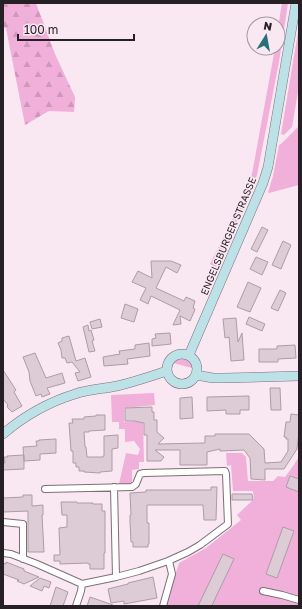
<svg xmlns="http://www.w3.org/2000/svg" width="302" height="609" font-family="'Golos Text',sans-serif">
	<defs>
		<pattern id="forest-firs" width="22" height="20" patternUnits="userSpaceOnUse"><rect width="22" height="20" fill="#f0b0da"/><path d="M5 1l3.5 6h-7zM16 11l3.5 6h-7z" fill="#ce97bb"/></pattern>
	</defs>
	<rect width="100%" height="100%" fill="#f9e8f2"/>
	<path fill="#f0b0da" d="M282,3H288L279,62L257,175L252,189L216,267L210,264L245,194L252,174L275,48H278V28Z
		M299,26V86L292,127L284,135L281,134Z
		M299,126V185L269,193L268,192L273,176L279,145L281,144Z
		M183,358C188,359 192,362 192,368L173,363L179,359Z
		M154,393L155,405L124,408V422L143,421L144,462H139V469L132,470V484H119L126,453L138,455L140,449L134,441L125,442V429H119V422H112L111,395Z
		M226,453H242L246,457L248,481H273L278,476L285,477L291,469L299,457V606H165L179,563L206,548L241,520L237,515L254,499L253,491H233L231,465L227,466Z"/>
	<path fill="url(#forest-firs)" d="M3,3H36L55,54L75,97L74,112L49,111L25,125L6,28L3,27Z"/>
	<path fill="#ddccd6" stroke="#ac9ca6" d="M262,227L268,230L257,252L251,249Z
		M283,241L291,245L281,269L272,265Z
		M256,257L268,262L262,275L250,269Z
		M151,261H171L181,265L177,273L166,267L156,288L184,301L186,297L195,301L193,308L195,309L194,312L190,321L180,316L181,324L173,325L180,310L151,296L148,304L140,300L146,288L132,282L138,271L152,278Z
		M248,282L261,288L250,312L237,307Z
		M280,290L286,293L278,311L271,308Z
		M125,304L138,309L134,322L121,318Z
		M249,317L265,324L262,331L246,324Z
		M236,318L238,342L242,333L244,360L231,361L229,337L225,338L223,319Z
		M100,319L102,327L92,329L90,322Z
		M88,325L89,331L91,330L94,340L92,341L95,351L89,352L83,327Z
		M170,333L171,344L152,346V339L156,338L155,334Z
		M69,336L76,361L85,358L91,377L78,381L75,373L80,372L72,362L67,363L65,358H62L61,350L58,343L62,341V338Z
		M149,343L150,356L127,359L128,364L104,366L103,357L120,354L119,351L135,349V345Z
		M295,345L296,358L278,359V362H259V349H277V346Z
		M35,353L46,378L62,373L65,383L47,388L50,394L42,397L41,394L36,396L30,381L29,372L23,357Z
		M3,370L16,390L14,392L22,406L12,412L8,408L7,406L8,405L3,399Z
		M270,388H280L281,410H271Z
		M249,396V410H240V414H226V410L207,411V397Z
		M192,397L193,418L180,419V398Z
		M152,407V412H154V420H157V432L164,438L158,444L205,443V436H215V434H249L264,449L265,463L281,462L288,451V439H286V437H284L286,422H290L291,414L299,415V432L297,449L284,469H265V480L251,479L250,458L244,450L220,451V449L207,452V465H180V450H155L164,457L161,461H147V435H144V423L134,421H125V408Z
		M96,415H105V430L89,431V432H84L85,447H86L87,457H103V456H104V436L118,435V448L112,449V471L100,472V473L84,472V471H79V467H76V463H73V451H71L69,423H73L72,419H84V417L96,416Z
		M56,439V453L40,454V460L24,461L23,447L37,446L36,441H39V440Z
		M24,455V469L3,470V463H5L4,457H8L7,456Z
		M290,476L299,479V492L286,487Z
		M211,487H217L216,520H204L203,505H147V523H149V544H148V547H133V542H131L130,521V515H131L130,493L146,492V490H211Z
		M232,494H252L253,500H232Z
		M23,495H32V506L43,505V515H42L44,552H28V511L3,512V498L23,497Z
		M61,502H77V503H93V504H102V511H105V553H104V569H90V564H88V563L60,564V561H54V555H60L59,528L67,527V515H62Z
		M283,527L294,531L277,578L266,574Z
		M223,554L234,559L214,601L212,606H198Z
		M6,562L24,569V571L39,577L24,584L17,581L19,580L3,574V563L6,564Z
		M153,577L157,598L124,604V601L111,603L108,589L128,584V583Z
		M40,578L51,582L49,588L44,586L42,591L30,586Z
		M56,587L68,592L63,606H50Z
		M90,597L113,605V606H87Z"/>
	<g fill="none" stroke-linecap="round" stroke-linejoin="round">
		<defs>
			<path id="street" d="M114,487L116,577
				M3,522L23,524V559
				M3,553L11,554L37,564L82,584L116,577L139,571L168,561L188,552L200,545L228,524L226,474L225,471L144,473L140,474L136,484L132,487L45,489
				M263,591L282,595L299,600
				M76,606L81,591L82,584
				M163,606L172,574L169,561"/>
			<path id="secondary" d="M167 369a15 15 0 1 1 30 0a15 15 0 1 1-30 0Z
				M189,355L263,183L268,167L296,3
				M196,375L213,378H224L299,376
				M3,434C23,417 49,402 75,394C89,389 103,389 117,386C134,382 151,376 167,371"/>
		</defs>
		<use href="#street" stroke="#7e6e78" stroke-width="8"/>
		<use href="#secondary" stroke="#7e6e78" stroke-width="10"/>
		<use href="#street" stroke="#fff" stroke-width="6"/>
		<use href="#secondary" stroke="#bce1e7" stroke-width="9"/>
	</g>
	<g text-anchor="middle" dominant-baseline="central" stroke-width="3" stroke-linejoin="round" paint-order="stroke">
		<g font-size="10" fill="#262024" stroke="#f9e8f2">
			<text transform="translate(228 236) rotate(-67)">ENGELSBURGER STRASSE</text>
		</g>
	</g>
	<rect width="302" height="609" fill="none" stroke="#262024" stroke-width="8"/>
	<g transform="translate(266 36) rotate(11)"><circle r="19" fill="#f9e8f2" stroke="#a598a0"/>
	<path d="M0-3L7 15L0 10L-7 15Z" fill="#276f7b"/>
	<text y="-6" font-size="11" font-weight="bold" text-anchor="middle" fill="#262024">N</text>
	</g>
	<path d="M18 34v6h116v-6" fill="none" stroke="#262024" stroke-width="2"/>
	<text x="24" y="34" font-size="12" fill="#262024" stroke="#f9e8f2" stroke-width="3" paint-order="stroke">100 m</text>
</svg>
